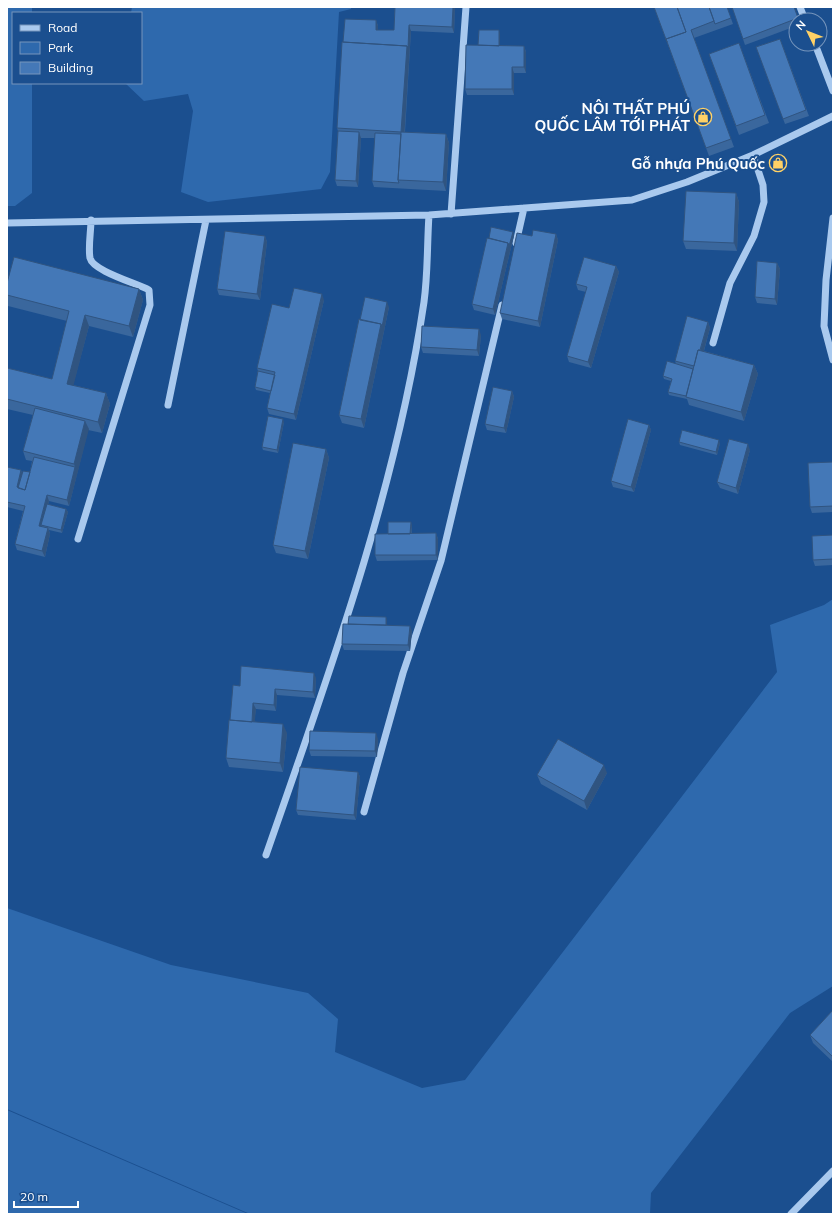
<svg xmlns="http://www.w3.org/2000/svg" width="840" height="1221" font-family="Mulish,sans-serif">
	<rect width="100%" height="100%" fill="#1b4f8f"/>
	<path fill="#2e69ad" d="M7,7H32V13H13V83H32V193L15,206H7Z
		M132,7H351V9L339,12L330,172L321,189L208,202L181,192L193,111L188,94L144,101L125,83H141V13H131Z
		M833,599V986L790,1013L651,1193L650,1214H250L7,1109V908L171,965L308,993L338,1019L335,1052L422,1088L465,1080L777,672L770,625L824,605Z
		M7,1110L248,1214H7Z"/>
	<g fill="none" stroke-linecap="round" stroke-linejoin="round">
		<path stroke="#a9c9ee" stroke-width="7" d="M800,7L805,20
			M815,44L833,91
			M451,214L466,7
			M833,218L826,280L824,326L833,360
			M7,223L429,215L632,200L687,182L753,155L833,116
			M516,243L524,208
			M713,343L730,283L754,236L764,202L763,185L753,155
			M168,405L206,220
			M78,539L150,305L149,290C136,283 93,271 90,258C88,247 91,231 91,220
			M364,812L403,673L441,561L502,305
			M266,855C329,674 396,491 424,302C428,273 427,244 429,215
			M791,1214L833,1171"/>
	</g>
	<path fill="#3a679d" d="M395,7H455L454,33L411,31L405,132L446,134L449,143L446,191L374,187L372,181L375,138H361L358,187L337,186L335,180L338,131L337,128L376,20L378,26V30H394Z
		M654,7H727L733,24L694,38L734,147L709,156Z
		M732,7H794L799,20H796V26L745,45Z
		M500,33V46H524L526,52V73H514V95H467L465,89L478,45Z
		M780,39L809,116L785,124L756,47Z
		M739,43L769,123L739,135L709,54Z
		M736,193L739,202L737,251L686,249L683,241Z
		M556,234L558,240L540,327L502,319L500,313Z
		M514,235L495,315L474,310L472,304L489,238Z
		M265,236L267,242L260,300L219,295L217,289Z
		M777,263L780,269L777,305L757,303L755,297Z
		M616,266L619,272L591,368L569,362L567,356L586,292L578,290L576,284Z
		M7,283L139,289L143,300L133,337L89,326L73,385L106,393L110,404L102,433L88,430L69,506L49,501L48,505L66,509L68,512L62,533L49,530L50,534L45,557L17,550L15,544L23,511L7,507V467L21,470L22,473L30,472L32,461L26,460L23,451L33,415L7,409V368L52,379L67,321L8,306L7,303Z
		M324,300L296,420L269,414L267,408L270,393L256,390L255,387L258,371L257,368L289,308Z
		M389,307L364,428L342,423L339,415L360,320Z
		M708,322L710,328L704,351L754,365L758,374L744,421L689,405L687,399L669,395L668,392L671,381L664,379L663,376L676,364L675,361Z
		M481,335L479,356L423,353L421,347Z
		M512,391L514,397L506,433L487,430L485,424Z
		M284,422L278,453L263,450L262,447Z
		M649,425L651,430L634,492L613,487L611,481Z
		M679,442L720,443L717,455L680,445Z
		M326,449L329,458L308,559L276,553L273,545Z
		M750,450L738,494L720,488L717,482Z
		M833,462V512L812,513L810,507Z
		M412,525V533H436L438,539V560L377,561L375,555Z
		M833,535V565L815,566L813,560Z
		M387,620V625L412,631L410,651L344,650L342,644L348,624Z
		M316,678L315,698L277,695L276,711L256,709L254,722L287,733L283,772L229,767L226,758L230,720L240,686Z
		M378,739L377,757L311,756L309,750Z
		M358,772L360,777L356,820L298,815L296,810Z
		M607,773L587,810L541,784L537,775Z
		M833,1010V1062L813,1043L810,1035Z"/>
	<path fill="#305480" d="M453,7H455L454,33L452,27Z
		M376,20L378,26V35L376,30Z
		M409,25L411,31L404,140L401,132L407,46Z
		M499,30L500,33V51L499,48Z
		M524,46L526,52V73L524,67Z
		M512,67L514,73V95L512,89Z
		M359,132L361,138L358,187L356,181Z
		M446,134L449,143L446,191L443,182Z
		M736,193L739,202L737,251L734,243Z
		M513,232L514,235L495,315L493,309L508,243Z
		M556,234L558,240L540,327L538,321Z
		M265,236L267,242L260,300L257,294Z
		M777,263L780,269L777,305L775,299Z
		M616,266L619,272L591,368L588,362Z
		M139,289L143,300L133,337L129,326Z
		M322,294L324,300L296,420L294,414Z
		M387,302L389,307L364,428L361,419L381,324Z
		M85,315L89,326L71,395L67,384Z
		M708,322L710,328L698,372L696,367Z
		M479,329L481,335L479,356L477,350Z
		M754,365L758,374L744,421L741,412Z
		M512,391L514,397L506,433L504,428Z
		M106,393L110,404L102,433L98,422Z
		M283,419L284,422L278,453L277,450Z
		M85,421L89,429L69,506L67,500L75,467L74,464Z
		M649,425L651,430L634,492L631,487Z
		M719,440L720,443L717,455L716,452Z
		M748,444L750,450L738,494L736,488Z
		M326,449L329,458L308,559L305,551Z
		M21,470L23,476L19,491L17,487Z
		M47,495L49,501L43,526L41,525L42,528L39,526Z
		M66,509L68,512L62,533L61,530Z
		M411,522L412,525L411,539L410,536Z
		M48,528L50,534L45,557L42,551Z
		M436,533L438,539V560L436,555Z
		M386,617L387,620V631L386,628Z
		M410,626L412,631L410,651L408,645Z
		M314,673L316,678L315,698L313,692Z
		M275,689L277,695L276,711L274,705Z
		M253,703L256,709L254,730L252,724Z
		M283,724L287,733L283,772L280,763Z
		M376,733L378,739L377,757L375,751Z
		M604,765L607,773L587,810L584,801Z
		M358,772L360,777L356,820L354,815Z"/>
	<path fill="#4478b7" stroke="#305480" d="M395,7H453L452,27L409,25L408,48L407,46L343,42L345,19L376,20V30H394Z
		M654,7H677L686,32L666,39L667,42Z
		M677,7H709L714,21L691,30L731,139L706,148L666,39L686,32Z
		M709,7H727L731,18L715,24Z
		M732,7H794L798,18L743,39Z
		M479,30H499V46L478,45Z
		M780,39L806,110L783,119L756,47Z
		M342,42L407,46L401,132L446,134L443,182L398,180L401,132L337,128Z
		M739,43L765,115L736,126L709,54Z
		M466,45L524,46V67H512V89H465Z
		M338,131L359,132L356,181L335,180Z
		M375,133L401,134L398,180L399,183L372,181Z
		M686,191L736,193L734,243L683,241Z
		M491,227L513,232L509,246L508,243L489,238Z
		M533,230L556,234L538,321L500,313L517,233L532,236Z
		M225,231L265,236L257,294L217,289Z
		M487,238L508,243L493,309L472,304Z
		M14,257L139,289L129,326L85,315L67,384L106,393L98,422L7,399V368L52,379L69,311L7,295V283Z
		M584,257L616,266L588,362L567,356L587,287L576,284Z
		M757,261L777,263L775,299L755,297Z
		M294,288L322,294L294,414L267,408L275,372L257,368L272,304L289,308Z
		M365,297L387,302L382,327L381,324L360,320Z
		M687,316L708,322L700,350H698L694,366L675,361Z
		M359,319L381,324L361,419L339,415Z
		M422,326L479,329L477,350L421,347Z
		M698,350L754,365L741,412L686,397Z
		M667,361L693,369L686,396L668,392L672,379L663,376Z
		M258,371L275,375L271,391L255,387Z
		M493,387L512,391L504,428L485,424Z
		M35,408L85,421L74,464L23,451Z
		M268,416L283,419L277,450L262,447Z
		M628,419L649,425L631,487L611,481Z
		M682,430L719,440L716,452L679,442Z
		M729,439L748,444L736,488L717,482Z
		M293,443L326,449L305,551L273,545Z
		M34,457L75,467L67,500L47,495L39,526L48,528L42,551L15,544L25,506L7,502V467L21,470L17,487L25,490Z
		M833,462V506L810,507L808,463Z
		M23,471L30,472L25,490L18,488Z
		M47,504L66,509L61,530L41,525Z
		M388,522H411L410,534H388Z
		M436,533V555H375V534Z
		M833,535V559L813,560L812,536Z
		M349,616L386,617V625L348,624Z
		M343,624L410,626L408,645L342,644Z
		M241,666L314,673L313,692L275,689L274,705L253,703L252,722L230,720L233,685L240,686Z
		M229,720L283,724L280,763L226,758Z
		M310,731L376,733L375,751L309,750Z
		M558,739L604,765L584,801L537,775Z
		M300,767L358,772L354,815L296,810Z
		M833,1010V1057L810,1035Z"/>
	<defs>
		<symbol id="shop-ring" viewBox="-11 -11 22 22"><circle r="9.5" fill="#1b4f8f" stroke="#ffd166" stroke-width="1.5"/><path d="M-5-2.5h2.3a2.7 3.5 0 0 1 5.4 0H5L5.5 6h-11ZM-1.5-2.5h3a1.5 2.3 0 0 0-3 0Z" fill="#ffd166"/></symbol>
	</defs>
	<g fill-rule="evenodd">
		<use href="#shop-ring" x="693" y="107" width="20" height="20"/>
		<use href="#shop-ring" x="768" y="153" width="20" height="20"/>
	</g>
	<g text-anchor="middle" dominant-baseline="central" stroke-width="4" stroke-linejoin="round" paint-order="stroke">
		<g font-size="15" font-weight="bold" fill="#fff" stroke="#1b4f8f" text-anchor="end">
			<text x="690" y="108">NỘI THẤT PHÚ<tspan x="690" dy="17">QUỐC LÂM TỚI PHÁT</tspan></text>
			<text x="765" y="163">Gỗ nhựa Phú Quốc</text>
		</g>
	</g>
	<rect width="840" height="1221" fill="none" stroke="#ffffff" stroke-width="16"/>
	<rect x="12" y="12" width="130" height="72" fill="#1b4f8f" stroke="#7695bc"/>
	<rect x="20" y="25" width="20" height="6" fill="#a9c9ee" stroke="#7695bc"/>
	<text x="48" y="32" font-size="12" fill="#ffffff">Road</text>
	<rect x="20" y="42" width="20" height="12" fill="#2e69ad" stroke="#7695bc"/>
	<text x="48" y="52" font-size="12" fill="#ffffff">Park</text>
	<rect x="20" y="62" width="20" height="12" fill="#4478b7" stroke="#7695bc"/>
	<text x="48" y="72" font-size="12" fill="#ffffff">Building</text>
	<g transform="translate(808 32) rotate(313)"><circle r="19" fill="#1b4f8f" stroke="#7695bc"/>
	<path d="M0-3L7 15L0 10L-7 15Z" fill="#ffd166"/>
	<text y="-6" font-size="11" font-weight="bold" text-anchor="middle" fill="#ffffff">N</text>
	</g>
	<path d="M14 1201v6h64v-6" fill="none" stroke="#ffffff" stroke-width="2"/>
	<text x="20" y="1201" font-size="12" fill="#ffffff" stroke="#1b4f8f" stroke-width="3" paint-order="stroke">20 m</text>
</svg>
